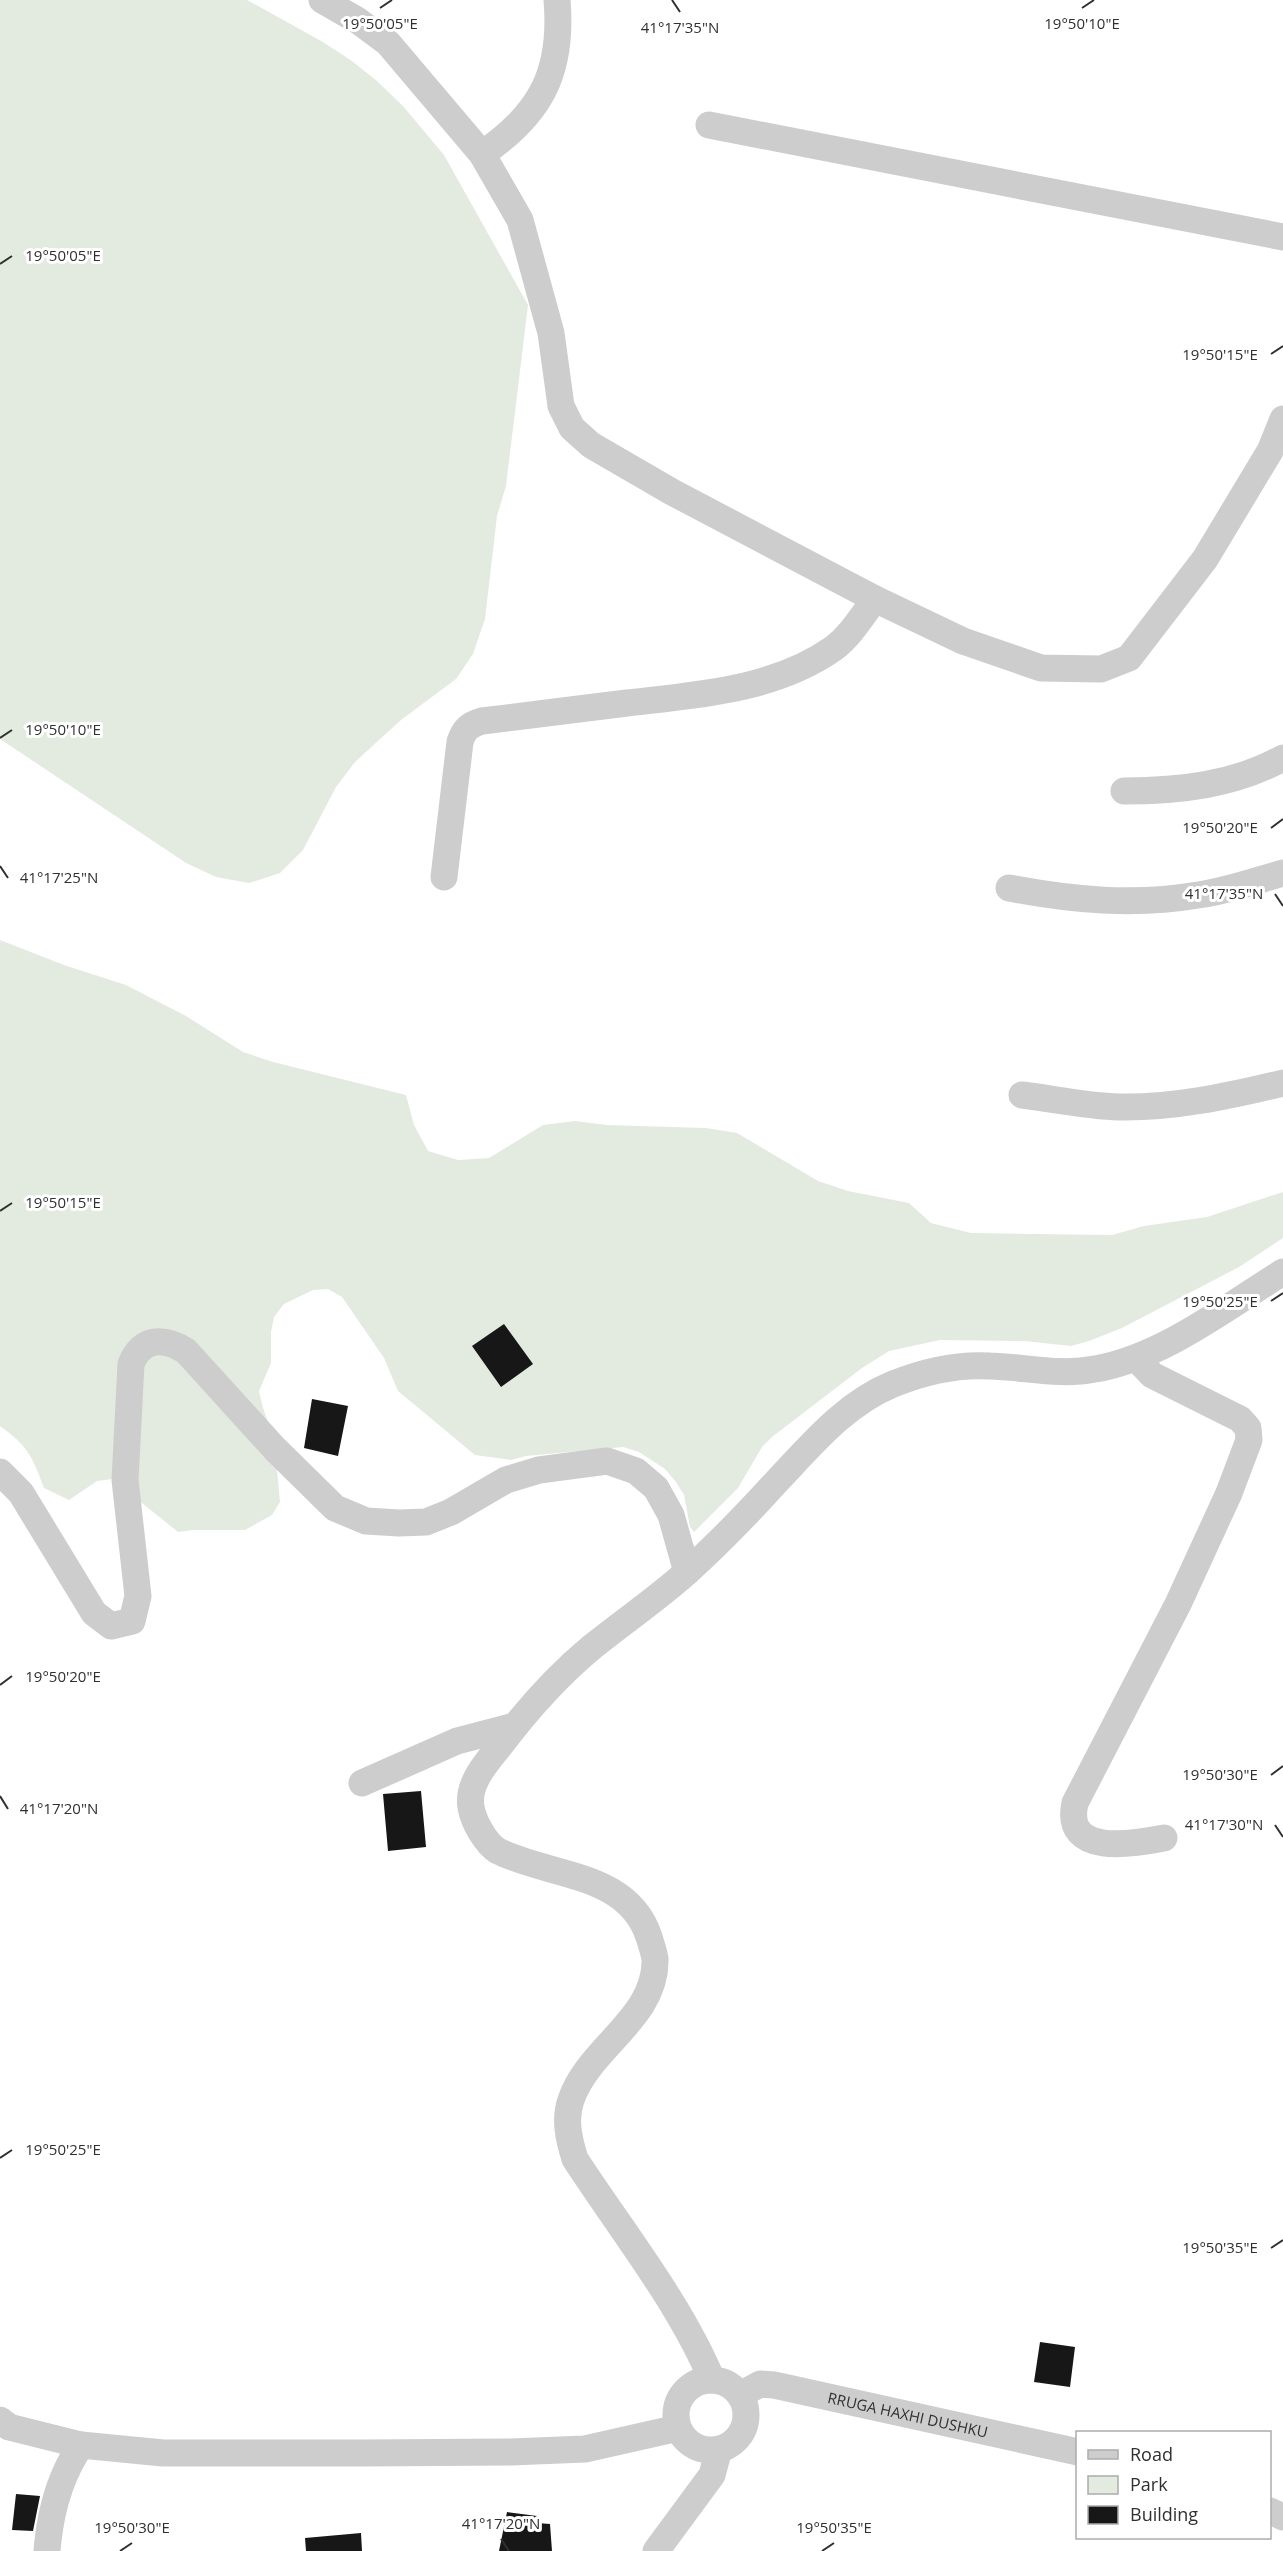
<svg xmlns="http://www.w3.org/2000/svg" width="1283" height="2551" font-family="'Open Sans',sans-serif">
	<rect width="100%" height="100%" fill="#fff"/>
	<path fill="#e3ebe0" d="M0,0H247L323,42L352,61L377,81L403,106L444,155L528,305L506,486L497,516L485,619L473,654L456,679L401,720L355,762L336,787L303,850L280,873L249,883L216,877L186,863L0,739Z
		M0,940L64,965L126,985L186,1016L243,1052L273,1062L406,1095L414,1125L428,1151L458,1160L489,1158L543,1125L575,1121L607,1125L706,1128L737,1133L818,1181L848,1191L909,1203L931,1223L971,1233L1112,1235L1144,1226L1207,1217L1283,1192V1238L1239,1267L1122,1328L1089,1341L1071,1346L1024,1341L940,1340L889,1351L862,1368L772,1437L762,1447L738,1488L694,1532L690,1527L684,1495L676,1482L665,1469L639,1452L623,1447L526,1456L511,1460L475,1455L398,1391L384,1358L342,1297L328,1289L313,1290L284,1304L274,1317L271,1332V1363L259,1391L263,1408L274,1438L280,1502L272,1515L245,1530H193L178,1532L112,1479L97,1481L69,1500L44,1488C32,1456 28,1446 0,1426Z"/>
	<path fill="#171717" d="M504,1324L533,1364L501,1387L472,1346Z
		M312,1399L348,1406L338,1456L304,1448Z
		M421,1791L426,1847L388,1851L383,1794Z
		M1040,2342L1075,2347L1070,2387L1034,2382Z
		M16,2494L40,2496L33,2531L12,2530Z
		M507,2512L537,2516V2523L550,2524L552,2551H499Z
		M361,2533L362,2551H306L305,2538Z"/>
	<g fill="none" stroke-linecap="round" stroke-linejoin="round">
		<g stroke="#cdcdcd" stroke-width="27">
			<path d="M322,0L357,20L388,43L482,154L520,220L551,333L561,406L572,428L591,445L672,492L875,599L963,641L1041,668L1101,669L1129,658L1205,559L1270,451L1283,419"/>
			<path d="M709,125L1283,237"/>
			<path d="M482,154C541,114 563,72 557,0"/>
			<path d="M1124,791C1179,791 1234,785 1283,758"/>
			<path d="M444,877L460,742C464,729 469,725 482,721C530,715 579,709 627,703C697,695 775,690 834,648C851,635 862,616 875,599"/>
			<path d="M1009,888C1072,900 1134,906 1198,895C1227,891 1255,881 1283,873"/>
			<path d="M1022,1095C1054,1099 1087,1106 1119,1107C1174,1108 1229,1096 1283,1083"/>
			<path d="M1136,1358L1152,1375L1240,1419L1248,1428L1249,1440L1229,1493L1178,1604L1075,1803C1063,1857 1133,1844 1164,1838"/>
			<path d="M0,1472L21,1493L94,1613L111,1626L132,1621L138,1596L125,1480L131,1364C142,1337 164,1337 186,1351L275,1449L335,1508L366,1521L399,1523L426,1522L451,1512L506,1480L539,1470L607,1461L636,1471L656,1488L671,1515L687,1572"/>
			<path d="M362,1783L457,1741L515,1726"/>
			<path d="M712,2380C680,2303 621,2230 575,2159C569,2140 564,2119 571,2100C588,2048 657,2018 655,1959C654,1952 651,1944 649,1937C628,1872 550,1877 498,1851C486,1844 473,1821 471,1807C467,1784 486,1763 499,1747C526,1711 557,1676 592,1647C623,1622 657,1599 687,1572C719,1543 749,1512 778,1480C813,1443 845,1404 893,1384C923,1372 958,1364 990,1366C1026,1367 1059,1376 1095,1369C1161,1358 1227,1307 1283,1272"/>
			<circle cx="711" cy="2415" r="35"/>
			<path id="s1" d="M740,2395L760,2384L774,2385L1078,2452"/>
			<path d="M0,2420L9,2427L81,2445L163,2453H364L511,2452L585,2449L678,2428"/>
			<path d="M1270,2511L1283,2517"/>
			<path d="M47,2551C50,2512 59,2477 81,2445"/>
			<path d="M656,2551L712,2475L719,2449"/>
		</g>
	</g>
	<path fill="none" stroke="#303030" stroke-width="2" d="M672,0L680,12M380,8L392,0M1082,8L1094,0M0,264L12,256M1271,354L1283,346M0,738L12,730M1271,828L1283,819M0,866L8,878M1275,894L1283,906M0,1211L12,1203M1271,1301L1283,1293M0,1685L12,1676M1271,1775L1283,1766M0,1796L8,1809M1275,1825L1283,1837M0,2158L12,2150M1271,2248L1283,2240M501,2539L509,2551M120,2551L132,2543M822,2551L834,2543"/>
	<g text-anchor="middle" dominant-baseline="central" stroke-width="6" stroke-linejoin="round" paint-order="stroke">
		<g font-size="15" fill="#303030" stroke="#fff">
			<text stroke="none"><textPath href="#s1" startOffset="174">RRUGA HAXHI DUSHKU</textPath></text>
		</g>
	</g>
	<g font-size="15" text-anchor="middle" fill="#303030" stroke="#fff" stroke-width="6" stroke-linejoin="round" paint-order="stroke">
		<text x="380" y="29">19°50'05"E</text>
		<text x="1082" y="29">19°50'10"E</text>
		<text x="680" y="33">41°17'35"N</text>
		<text x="63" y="261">19°50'05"E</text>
		<text x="1220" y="360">19°50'15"E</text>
		<text x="63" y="735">19°50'10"E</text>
		<text x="1220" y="833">19°50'20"E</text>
		<text x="59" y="883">41°17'25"N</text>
		<text x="1224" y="899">41°17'35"N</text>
		<text x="63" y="1208">19°50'15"E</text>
		<text x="1220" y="1307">19°50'25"E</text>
		<text x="63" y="1682">19°50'20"E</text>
		<text x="1220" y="1780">19°50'30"E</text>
		<text x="59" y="1814">41°17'20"N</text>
		<text x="1224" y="1830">41°17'30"N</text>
		<text x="63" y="2155">19°50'25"E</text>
		<text x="1220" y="2253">19°50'35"E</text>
		<text x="501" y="2529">41°17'20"N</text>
		<text x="132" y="2533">19°50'30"E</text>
		<text x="834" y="2533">19°50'35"E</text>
	</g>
	<rect x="1076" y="2431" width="195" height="108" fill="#ffffff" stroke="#acacac" stroke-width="1.5"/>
	<rect x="1088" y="2450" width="30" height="9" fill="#cdcdcd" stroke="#acacac" stroke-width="1.5"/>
	<text x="1130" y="2461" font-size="18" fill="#303030">Road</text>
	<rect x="1088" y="2476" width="30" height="18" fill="#e3ebe0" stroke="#acacac" stroke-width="1.5"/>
	<text x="1130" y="2491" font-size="18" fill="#303030">Park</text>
	<rect x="1088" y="2506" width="30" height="18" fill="#171717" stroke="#acacac" stroke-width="1.5"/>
	<text x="1130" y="2521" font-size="18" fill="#303030">Building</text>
</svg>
